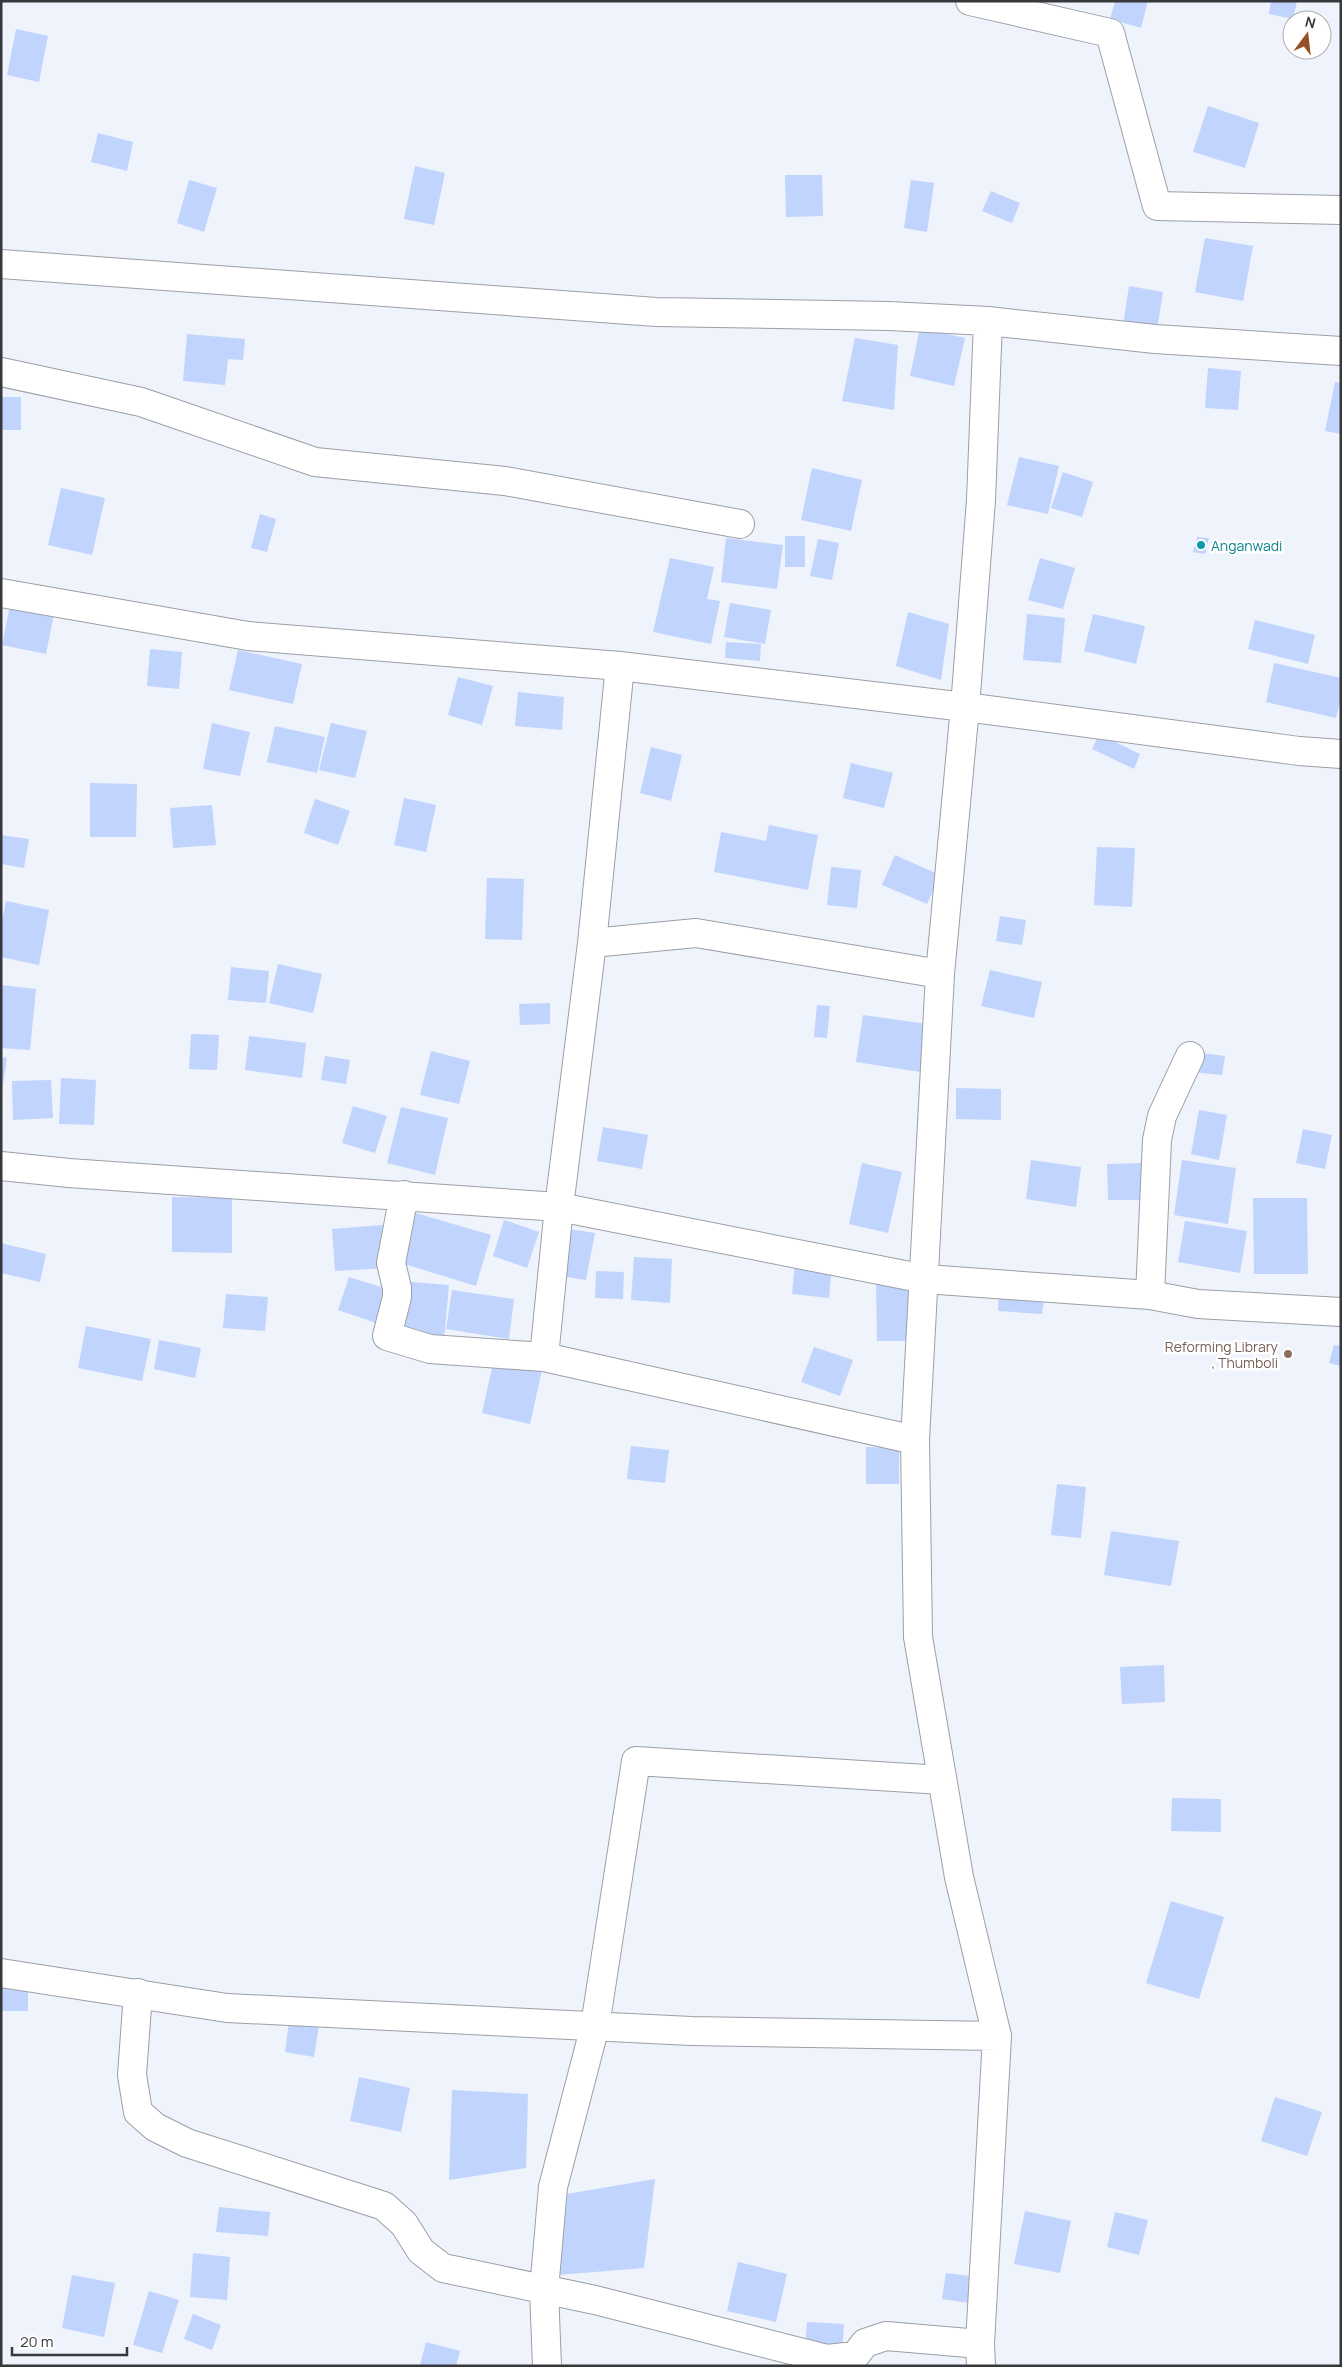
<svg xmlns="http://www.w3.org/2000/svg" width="1342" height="2367" font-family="Manrope,sans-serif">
	<rect width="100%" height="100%" fill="#eff3fb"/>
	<path fill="#c1d4fe" d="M1115,1H1148L1141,28L1110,19Z
		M1271,1H1297L1293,19L1269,14Z
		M16,29L48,36L39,82L7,75Z
		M1208,106L1259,123L1245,168L1193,152Z
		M98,133L133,142L127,171L91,162Z
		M415,166L445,173L434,225L404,219Z
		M785,175H822L823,216L786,217Z
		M189,180L217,188L204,232L177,223Z
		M911,180L934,183L927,232L904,228Z
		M991,191L1020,203L1012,223L982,211Z
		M1205,238L1253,246L1243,301L1195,292Z
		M1129,286L1163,292L1157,330L1123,325Z
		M920,328L965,338L954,386L910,376Z
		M187,334L245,339L243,360L228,359L225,385L183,381Z
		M855,338L898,345L894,410L842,401Z
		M1208,368L1241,371L1238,410L1205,408Z
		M1335,382L1341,383V434L1325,431Z
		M1,397H21V430H1Z
		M1019,457L1059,466L1048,514L1007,505Z
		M812,468L862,480L851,531L801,520Z
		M1063,472L1093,482L1082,517L1051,508Z
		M61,488L105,498L92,555L48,545Z
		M260,514L276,519L267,552L251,548Z
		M785,536H805V567H785Z
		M1197,537L1209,538L1205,554L1193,552Z
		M726,538L783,545L777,589L721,582Z
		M818,539L839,543L832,580L810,576Z
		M670,558L714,567L707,599L720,601L711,644L653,632Z
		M1040,558L1075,568L1063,609L1028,600Z
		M730,603L771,610L765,644L724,637Z
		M10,605L54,614L46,654L2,645Z
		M908,612L949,624L941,680L896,666Z
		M1027,614L1065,618L1061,663L1023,660Z
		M1093,614L1145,626L1136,664L1084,651Z
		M1255,620L1315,635L1308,664L1248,649Z
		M726,642L761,644L760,661L725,658Z
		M150,649L182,652L179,689L147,686Z
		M238,650L302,664L293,704L229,690Z
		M1274,663L1341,678V698L1336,718L1266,702Z
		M458,677L493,686L482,725L448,715Z
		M518,692L564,697L562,730L515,726Z
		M212,723L250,732L240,776L203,769Z
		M331,723L367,731L355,778L319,770Z
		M275,726L325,737L317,773L267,762Z
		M1099,734L1140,754L1134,769L1092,749Z
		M651,747L682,755L671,801L640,793Z
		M851,763L893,773L884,808L843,798Z
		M90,783L137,784L136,837H90Z
		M404,798L436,805L426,852L394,845Z
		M315,799L350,811L338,845L304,833Z
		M212,805L216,845L173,848L170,808Z
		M769,825L818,835L808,890L714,872L721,832L766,841Z
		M1,835L29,839L24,868L1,864Z
		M1097,847L1135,848L1132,907L1094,905Z
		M895,855L940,875L927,904L882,885Z
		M831,867L861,870L857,908L827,905Z
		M487,878L524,879L522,940L485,939Z
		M6,901L49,910L39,965L1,957V925Z
		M1000,916L1026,920L1022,945L996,941Z
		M278,964L322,974L313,1013L269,1003Z
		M231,967L269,971L266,1003L228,1000Z
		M990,970L1042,982L1034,1018L981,1006Z
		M1,985L36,989L30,1050L1,1048Z
		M550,1003V1024L520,1025L519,1004Z
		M817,1005L830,1006L827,1038L814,1037Z
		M863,1015L934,1025L927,1073L856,1062Z
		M191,1034L219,1035L217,1070L189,1069Z
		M249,1036L306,1043L302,1078L245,1070Z
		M431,1051L470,1061L459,1104L420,1095Z
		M1193,1052L1225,1056L1222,1075L1191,1072Z
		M325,1056L350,1060L346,1084L321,1080Z
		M1,1057L7,1058L2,1091L1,1090Z
		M61,1078L96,1080L94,1125L59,1124Z
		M51,1080L53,1118L13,1120L12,1081Z
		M956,1088L1001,1089V1120L956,1119Z
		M353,1106L387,1116L375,1153L342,1143Z
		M401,1107L448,1118L435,1175L387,1163Z
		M1199,1110L1227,1115L1219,1160L1191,1154Z
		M603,1127L648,1135L642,1169L597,1161Z
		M1303,1129L1332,1135L1325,1169L1296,1163Z
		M1031,1160L1081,1167L1076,1207L1026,1199Z
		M1182,1160L1236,1168L1228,1224L1174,1215Z
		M862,1163L902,1172L888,1233L849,1224Z
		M1143,1163V1200H1108L1107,1164Z
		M172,1197L232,1198V1253L172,1252Z
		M1253,1198H1307L1308,1274H1254Z
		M412,1212L491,1235L476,1286L398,1262Z
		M504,1220L539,1232L527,1268L493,1256Z
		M1185,1221L1247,1231L1240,1273L1178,1262Z
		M383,1225L387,1268L335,1271L332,1229Z
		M569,1229L595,1233L586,1280L561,1276Z
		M1,1243L46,1254L40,1282L1,1273Z
		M634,1257L672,1259L670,1303L631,1300Z
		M795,1262L832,1265L829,1298L792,1294Z
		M596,1271L624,1272L623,1299L595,1298Z
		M349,1277L397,1292L385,1326L338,1310Z
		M399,1281L449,1285L444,1340L394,1336Z
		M876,1283H916L917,1341H877Z
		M999,1288L1045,1292L1042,1314L998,1311Z
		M452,1290L514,1299L509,1339L446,1329Z
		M226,1294L268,1297L265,1331L223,1328Z
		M86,1326L151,1339L142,1381L78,1368Z
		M159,1340L201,1348L195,1378L154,1369Z
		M1334,1345L1341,1346V1366L1329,1363Z
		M814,1347L853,1360L840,1396L801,1382Z
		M494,1359L542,1370L530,1424L482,1413Z
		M631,1446L669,1450L665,1483L627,1479Z
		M866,1447L899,1448V1484H866Z
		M1057,1484L1086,1487L1081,1538L1051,1535Z
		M1111,1531L1179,1541L1171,1586L1104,1575Z
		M1164,1665L1165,1702L1122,1704L1120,1667Z
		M1172,1798L1221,1799V1832L1171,1831Z
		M1171,1901L1224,1917L1199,1999L1146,1983Z
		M1,1981H28V2011H1Z
		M290,2014L320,2019L314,2057L285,2052Z
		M359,2077L410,2088L401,2132L350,2121Z
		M452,2090L528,2094L526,2168L449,2180Z
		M1275,2097L1322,2112L1307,2156L1261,2141Z
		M655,2179L644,2268L557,2275L555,2196Z
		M219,2207L270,2212L268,2236L216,2232Z
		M1025,2211L1071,2221L1060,2273L1014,2264Z
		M1115,2212L1148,2220L1139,2255L1107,2247Z
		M193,2253L230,2257L227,2300L190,2297Z
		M738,2262L787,2274L776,2322L727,2311Z
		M946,2273L979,2277L976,2304L942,2299Z
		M72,2275L115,2283L104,2337L62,2328Z
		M149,2291L179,2300L162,2353L133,2345Z
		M193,2314L221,2325L212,2350L184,2339Z
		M807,2322L844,2324L842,2352L805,2349Z
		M426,2342L460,2351L456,2366L420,2365Z"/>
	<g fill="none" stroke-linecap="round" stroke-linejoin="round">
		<defs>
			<path id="minor" d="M970,1L1110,33L1157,206L1341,210
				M1,264L656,312L889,316L988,321L1155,339L1341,351
				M1,372L141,402L315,462L505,481L740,524
				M1,593L248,636L620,666L965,707L1299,751L1341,754
				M592,943L696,933L940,974
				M1,1166L69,1173L559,1207L925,1279L1150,1295L1198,1304L1341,1312
				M404,1195L391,1263L397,1288V1297L387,1336L430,1349L544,1357L915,1440
				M1150,1295L1157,1140L1162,1116L1190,1056
				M544,1357L559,1207L592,943L620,666
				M1,1973L227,2008L691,2031L997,2036
				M138,1993L132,2075L138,2112L155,2127L187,2143L384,2206L404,2224L421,2251L443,2268L595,2300L827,2359L855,2356L865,2343L886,2336L980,2344
				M547,2366L544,2290L553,2187L595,2026L636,1761L942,1780
				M981,2366L980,2344L997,2036L959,1877L918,1637L915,1440L940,974L965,707L981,500L988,321"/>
		</defs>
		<use href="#minor" stroke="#9c9fa6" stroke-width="30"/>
		<use href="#minor" stroke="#fff" stroke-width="28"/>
	</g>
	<circle fill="#0f9aa8" stroke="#fff" stroke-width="2" cx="1201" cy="545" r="5"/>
	<circle fill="#8d6e63" stroke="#fff" stroke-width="2" cx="1288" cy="1354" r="5"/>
	<g text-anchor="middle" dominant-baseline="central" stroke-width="5" stroke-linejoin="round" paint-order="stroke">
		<g font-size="14" fill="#0d838f" stroke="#fff" text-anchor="start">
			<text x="1211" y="545">Anganwadi</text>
		</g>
		<g font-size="14" fill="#785e54" stroke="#fff" text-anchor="end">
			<text x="1278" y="1346">Reforming Library<tspan x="1278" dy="16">, Thumboli</tspan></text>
		</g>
	</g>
	<rect width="1342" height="2367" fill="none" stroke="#37383b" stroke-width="5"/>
	<g transform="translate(1307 35) rotate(15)"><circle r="24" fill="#ffffff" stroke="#afafb1"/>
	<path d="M0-4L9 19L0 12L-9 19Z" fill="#955026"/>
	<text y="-8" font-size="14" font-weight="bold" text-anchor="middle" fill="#37383b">N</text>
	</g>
	<path d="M12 2347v8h115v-8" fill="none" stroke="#37383b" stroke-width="2.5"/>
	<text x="20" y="2347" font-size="15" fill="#37383b" stroke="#ffffff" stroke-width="4" paint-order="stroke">20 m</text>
</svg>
